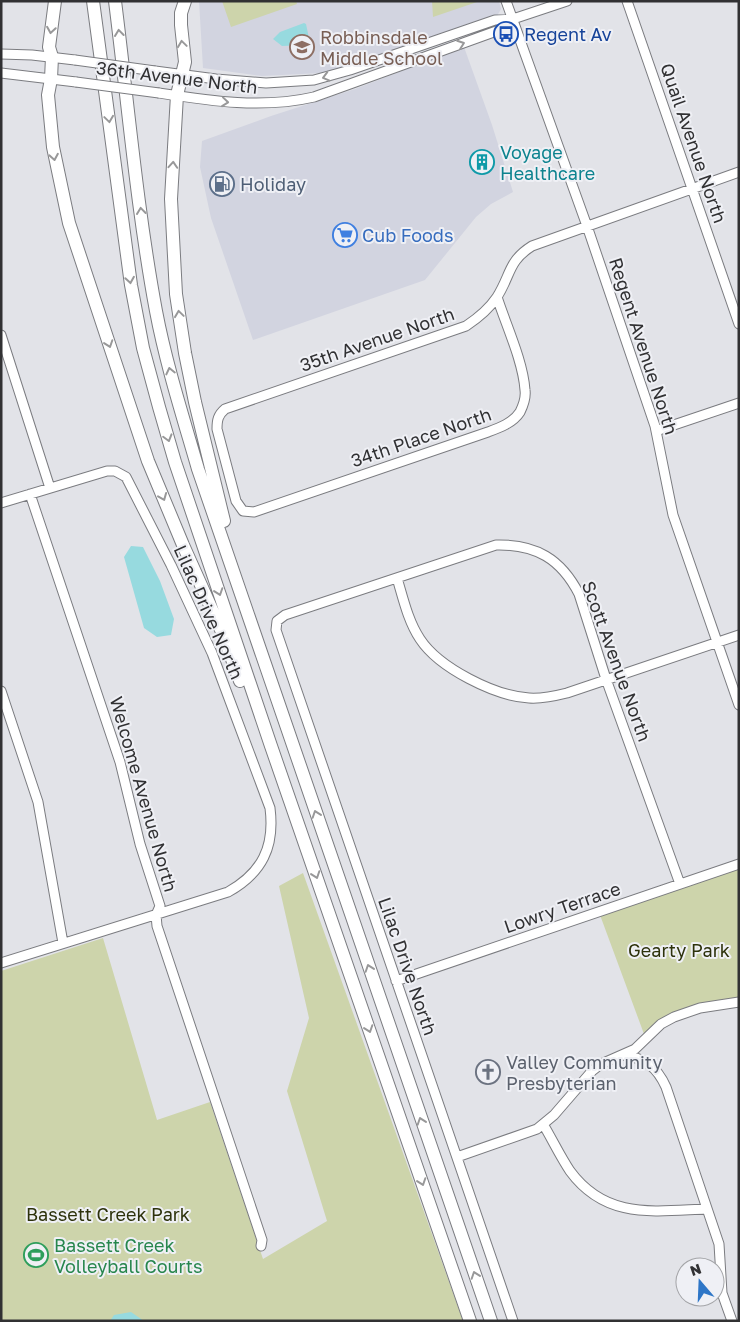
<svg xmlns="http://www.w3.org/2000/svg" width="740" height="1322" font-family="'Golos Text',sans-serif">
	<rect width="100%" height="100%" fill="#e2e3e8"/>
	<path fill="#d2d4e0" d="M199,1H499L501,9L497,16L331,71L321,73L262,76L203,68Z
		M464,47L492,125L513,192L491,204L476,217L425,280L253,340L211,218L200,167L202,141L271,116L355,89Z"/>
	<path fill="#cdd4ab" d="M222,1H296L297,4L231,27Z
		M432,1H480L433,17Z
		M739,869V998C704,1000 669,1009 644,1034L600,915Z
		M303,873L463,1321H1V971L103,938L157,1120L210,1102L263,1259L327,1221L287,1091L309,1018L279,886Z"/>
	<path fill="#97dadf" d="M304,23L306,24L310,43L306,45L282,46L273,39L280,32Z
		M131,546L143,547L160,581L174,619L171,635L157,637L144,628L124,557Z
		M131,1312L144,1321H110L114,1315Z"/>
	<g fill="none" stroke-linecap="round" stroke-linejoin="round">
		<defs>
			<path id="minor" d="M506,1L587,226L655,426L673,515L739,705
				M627,1L739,324
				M1,54L32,55L75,60
				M155,71L216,79L266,83L314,80L350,70L495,20L513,19L567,1
				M1,73L76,82
				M159,93C211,101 262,109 314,97L502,29L513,19
				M497,297C506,325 523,361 525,390C526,397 523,406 520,412C513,423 499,428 488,432L254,512L243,511L236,501L217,429C217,420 218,415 225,409L466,326C478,318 489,309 497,297C511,275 508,261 532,246L739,172
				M1,335L50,488
				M656,431L739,403
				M30,494L120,762L140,844L160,906L156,915L157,926L262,1240L261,1246
				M1,503L107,471H115L126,477L171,565L212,653L270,808C275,847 262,873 228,892L1,963
				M397,578C403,598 408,621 420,639C439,668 495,696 529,698C542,699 555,696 567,693L739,635
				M1,691L38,802L63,943
				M396,981L739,864
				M623,1055C645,1058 657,1067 666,1087L719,1244L722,1293L732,1321
				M543,1124C552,1139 560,1156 570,1171C606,1220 654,1211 707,1209
				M457,1157L537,1129L554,1115L592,1071L601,1064L635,1049L661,1024L674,1017L700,1008L739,1002
				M513,1321L276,630L277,621L285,615L496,545C536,544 561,559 579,594L606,679L680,884"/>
			<path id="highway" d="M55,1L49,47L52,57L51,79L48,95L53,147L69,223L148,461L183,545L222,632L240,681
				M93,1L131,285L143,348L159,407L175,462L271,746L470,1321
				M115,1C128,104 137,209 156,311C166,364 183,417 198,469L491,1321
				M185,1L181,13V25L185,62L177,95L171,199L176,294L185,353L195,402L224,521"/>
		</defs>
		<use href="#minor" stroke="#7b7c80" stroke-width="11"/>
		<use href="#highway" stroke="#7b7c80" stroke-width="14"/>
		<use href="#minor" stroke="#fff" stroke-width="9"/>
		<use href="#highway" stroke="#fff" stroke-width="12"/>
		<defs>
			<path id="minor-bridge" d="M75,60L155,71
				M76,82L159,93"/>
		</defs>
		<use href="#minor-bridge" stroke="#7b7c80" stroke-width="11" stroke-linecap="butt"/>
		<use href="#minor-bridge" stroke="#fff" stroke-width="9"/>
	</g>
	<defs><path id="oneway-chevron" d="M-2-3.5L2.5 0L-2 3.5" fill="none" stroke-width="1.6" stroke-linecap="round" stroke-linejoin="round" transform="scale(1.25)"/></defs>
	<g stroke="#989899">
		<use href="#oneway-chevron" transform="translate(51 30) rotate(99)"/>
		<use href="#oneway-chevron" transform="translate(119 33) rotate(-97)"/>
		<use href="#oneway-chevron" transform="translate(182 44) rotate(-98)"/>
		<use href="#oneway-chevron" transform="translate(461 44) rotate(-20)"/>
		<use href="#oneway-chevron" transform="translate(326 77) rotate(165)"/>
		<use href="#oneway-chevron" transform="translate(225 102) rotate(6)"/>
		<use href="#oneway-chevron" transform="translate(109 119) rotate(82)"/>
		<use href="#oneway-chevron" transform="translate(54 157) rotate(80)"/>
		<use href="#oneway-chevron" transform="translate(173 165) rotate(-86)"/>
		<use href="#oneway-chevron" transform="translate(141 211) rotate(-97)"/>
		<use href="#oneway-chevron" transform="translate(130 280) rotate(81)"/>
		<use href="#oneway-chevron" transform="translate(179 314) rotate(-98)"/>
		<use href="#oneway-chevron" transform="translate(109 344) rotate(71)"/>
		<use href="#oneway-chevron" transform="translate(170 371) rotate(-103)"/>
		<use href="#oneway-chevron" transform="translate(168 438) rotate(74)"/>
		<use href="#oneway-chevron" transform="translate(163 497) rotate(68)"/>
		<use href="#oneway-chevron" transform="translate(219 592) rotate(71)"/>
		<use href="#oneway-chevron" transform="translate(316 814) rotate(-109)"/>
		<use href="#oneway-chevron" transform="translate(316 875) rotate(71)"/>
		<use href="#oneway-chevron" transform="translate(369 968) rotate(-109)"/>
		<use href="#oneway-chevron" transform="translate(369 1029) rotate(71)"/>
		<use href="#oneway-chevron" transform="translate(421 1121) rotate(-109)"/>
		<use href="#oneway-chevron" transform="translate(422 1182) rotate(71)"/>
		<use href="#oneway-chevron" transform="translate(475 1275) rotate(-109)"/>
	</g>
	<defs>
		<symbol id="bus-ring" viewBox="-11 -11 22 22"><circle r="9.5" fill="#eff0f5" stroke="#1a4fb4" stroke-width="1.5"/><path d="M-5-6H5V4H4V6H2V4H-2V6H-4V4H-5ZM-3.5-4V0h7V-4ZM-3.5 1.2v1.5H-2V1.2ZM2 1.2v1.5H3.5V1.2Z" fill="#1a4fb4"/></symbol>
		<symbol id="school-ring" viewBox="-11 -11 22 22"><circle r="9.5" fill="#eff0f5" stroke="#8d6e63" stroke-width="1.5"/><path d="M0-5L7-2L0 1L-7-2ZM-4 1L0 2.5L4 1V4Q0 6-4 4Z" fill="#8d6e63"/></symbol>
		<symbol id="building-ring" viewBox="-11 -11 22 22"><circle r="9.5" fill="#eff0f5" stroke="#0f9aa8" stroke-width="1.5"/><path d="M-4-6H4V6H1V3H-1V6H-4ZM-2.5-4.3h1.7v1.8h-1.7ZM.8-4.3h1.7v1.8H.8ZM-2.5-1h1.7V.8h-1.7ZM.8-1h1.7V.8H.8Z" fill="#0f9aa8"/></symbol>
		<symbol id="fuel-ring" viewBox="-11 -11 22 22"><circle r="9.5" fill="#eff0f5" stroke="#5c6f8a" stroke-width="1.5"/><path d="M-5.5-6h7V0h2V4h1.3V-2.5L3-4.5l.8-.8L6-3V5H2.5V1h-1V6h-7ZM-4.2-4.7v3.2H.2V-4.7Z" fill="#5c6f8a"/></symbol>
		<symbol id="supermarket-ring" viewBox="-11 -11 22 22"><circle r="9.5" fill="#eff0f5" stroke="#3f7fe0" stroke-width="1.5"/><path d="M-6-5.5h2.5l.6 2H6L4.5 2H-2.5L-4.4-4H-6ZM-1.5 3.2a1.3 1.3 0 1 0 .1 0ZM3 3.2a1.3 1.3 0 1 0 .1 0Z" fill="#3f7fe0"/></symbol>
		<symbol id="church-ring" viewBox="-11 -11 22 22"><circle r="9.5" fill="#eff0f5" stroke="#6b7280" stroke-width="1.5"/><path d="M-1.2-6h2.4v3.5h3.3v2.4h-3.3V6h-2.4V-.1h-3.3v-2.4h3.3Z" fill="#6b7280"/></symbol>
		<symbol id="stadium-ring" viewBox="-11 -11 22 22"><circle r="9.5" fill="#eff0f5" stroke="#2e9e5b" stroke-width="1.5"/><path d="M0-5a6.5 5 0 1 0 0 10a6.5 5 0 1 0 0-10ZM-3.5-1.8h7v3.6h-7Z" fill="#2e9e5b"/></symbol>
	</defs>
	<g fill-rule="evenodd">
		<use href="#bus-ring" x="492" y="20" width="28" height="28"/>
		<use href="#school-ring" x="288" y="33" width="28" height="28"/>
		<use href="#building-ring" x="468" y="148" width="28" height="28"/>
		<use href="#fuel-ring" x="208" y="170" width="28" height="28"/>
		<use href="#supermarket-ring" x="331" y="221" width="28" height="28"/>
		<use href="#church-ring" x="474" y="1058" width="28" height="28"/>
		<use href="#stadium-ring" x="22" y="1241" width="28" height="28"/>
	</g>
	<g text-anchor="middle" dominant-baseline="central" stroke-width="4" stroke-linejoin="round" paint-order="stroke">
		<g font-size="18" fill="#164399" stroke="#eff0f5" text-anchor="start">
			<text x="524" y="34">Regent Av</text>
		</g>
		<g font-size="18" fill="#785e54" stroke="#eff0f5" text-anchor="start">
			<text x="320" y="37">Robbinsdale<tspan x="320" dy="21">Middle School</tspan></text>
		</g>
		<g font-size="18" fill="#313133" stroke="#eff0f5">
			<text transform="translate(177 77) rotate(7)">36th Avenue North</text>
			<text transform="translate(694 143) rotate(71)">Quail Avenue North</text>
			<text transform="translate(377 339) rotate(-19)">35th Avenue North</text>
			<text transform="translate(644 346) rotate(72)">Regent Avenue North</text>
			<text transform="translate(421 437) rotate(-19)">34th Place North</text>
			<text transform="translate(209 612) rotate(66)">Lilac Drive North</text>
			<text transform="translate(617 661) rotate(70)">Scott Avenue North</text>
			<text transform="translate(144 794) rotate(74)">Welcome Avenue North</text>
			<text transform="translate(562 907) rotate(-19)">Lowry Terrace</text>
			<text transform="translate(408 966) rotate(71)">Lilac Drive North</text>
		</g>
		<g font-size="18" fill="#0d838f" stroke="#eff0f5" text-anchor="start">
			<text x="500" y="152">Voyage<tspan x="500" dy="21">Healthcare</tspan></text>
		</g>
		<g font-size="18" fill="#4e5e75" stroke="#eff0f5" text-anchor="start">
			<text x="240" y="184">Holiday</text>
		</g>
		<g font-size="18" fill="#366cbe" stroke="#eff0f5" text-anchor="start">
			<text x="362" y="235">Cub Foods</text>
		</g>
		<g font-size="18" fill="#2d320b" stroke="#eff0f5">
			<text x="679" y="950">Gearty Park</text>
			<text x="108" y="1214">Bassett Creek Park</text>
		</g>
		<g font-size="18" fill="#5b616d" stroke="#eff0f5" text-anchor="start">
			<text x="506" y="1062">Valley Community<tspan x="506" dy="21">Presbyterian</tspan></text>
		</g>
		<g font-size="18" fill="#27864d" stroke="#eff0f5" text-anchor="start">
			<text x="54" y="1245">Bassett Creek<tspan x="54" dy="21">Volleyball Courts</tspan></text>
		</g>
	</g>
	<rect width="740" height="1322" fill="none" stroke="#313133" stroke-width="5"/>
	<g transform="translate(700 1282) rotate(341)"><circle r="24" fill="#eff0f5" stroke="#a3a4a7"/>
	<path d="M0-4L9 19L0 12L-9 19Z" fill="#2e76c7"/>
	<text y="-8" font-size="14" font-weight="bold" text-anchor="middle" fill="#313133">N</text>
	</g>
</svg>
